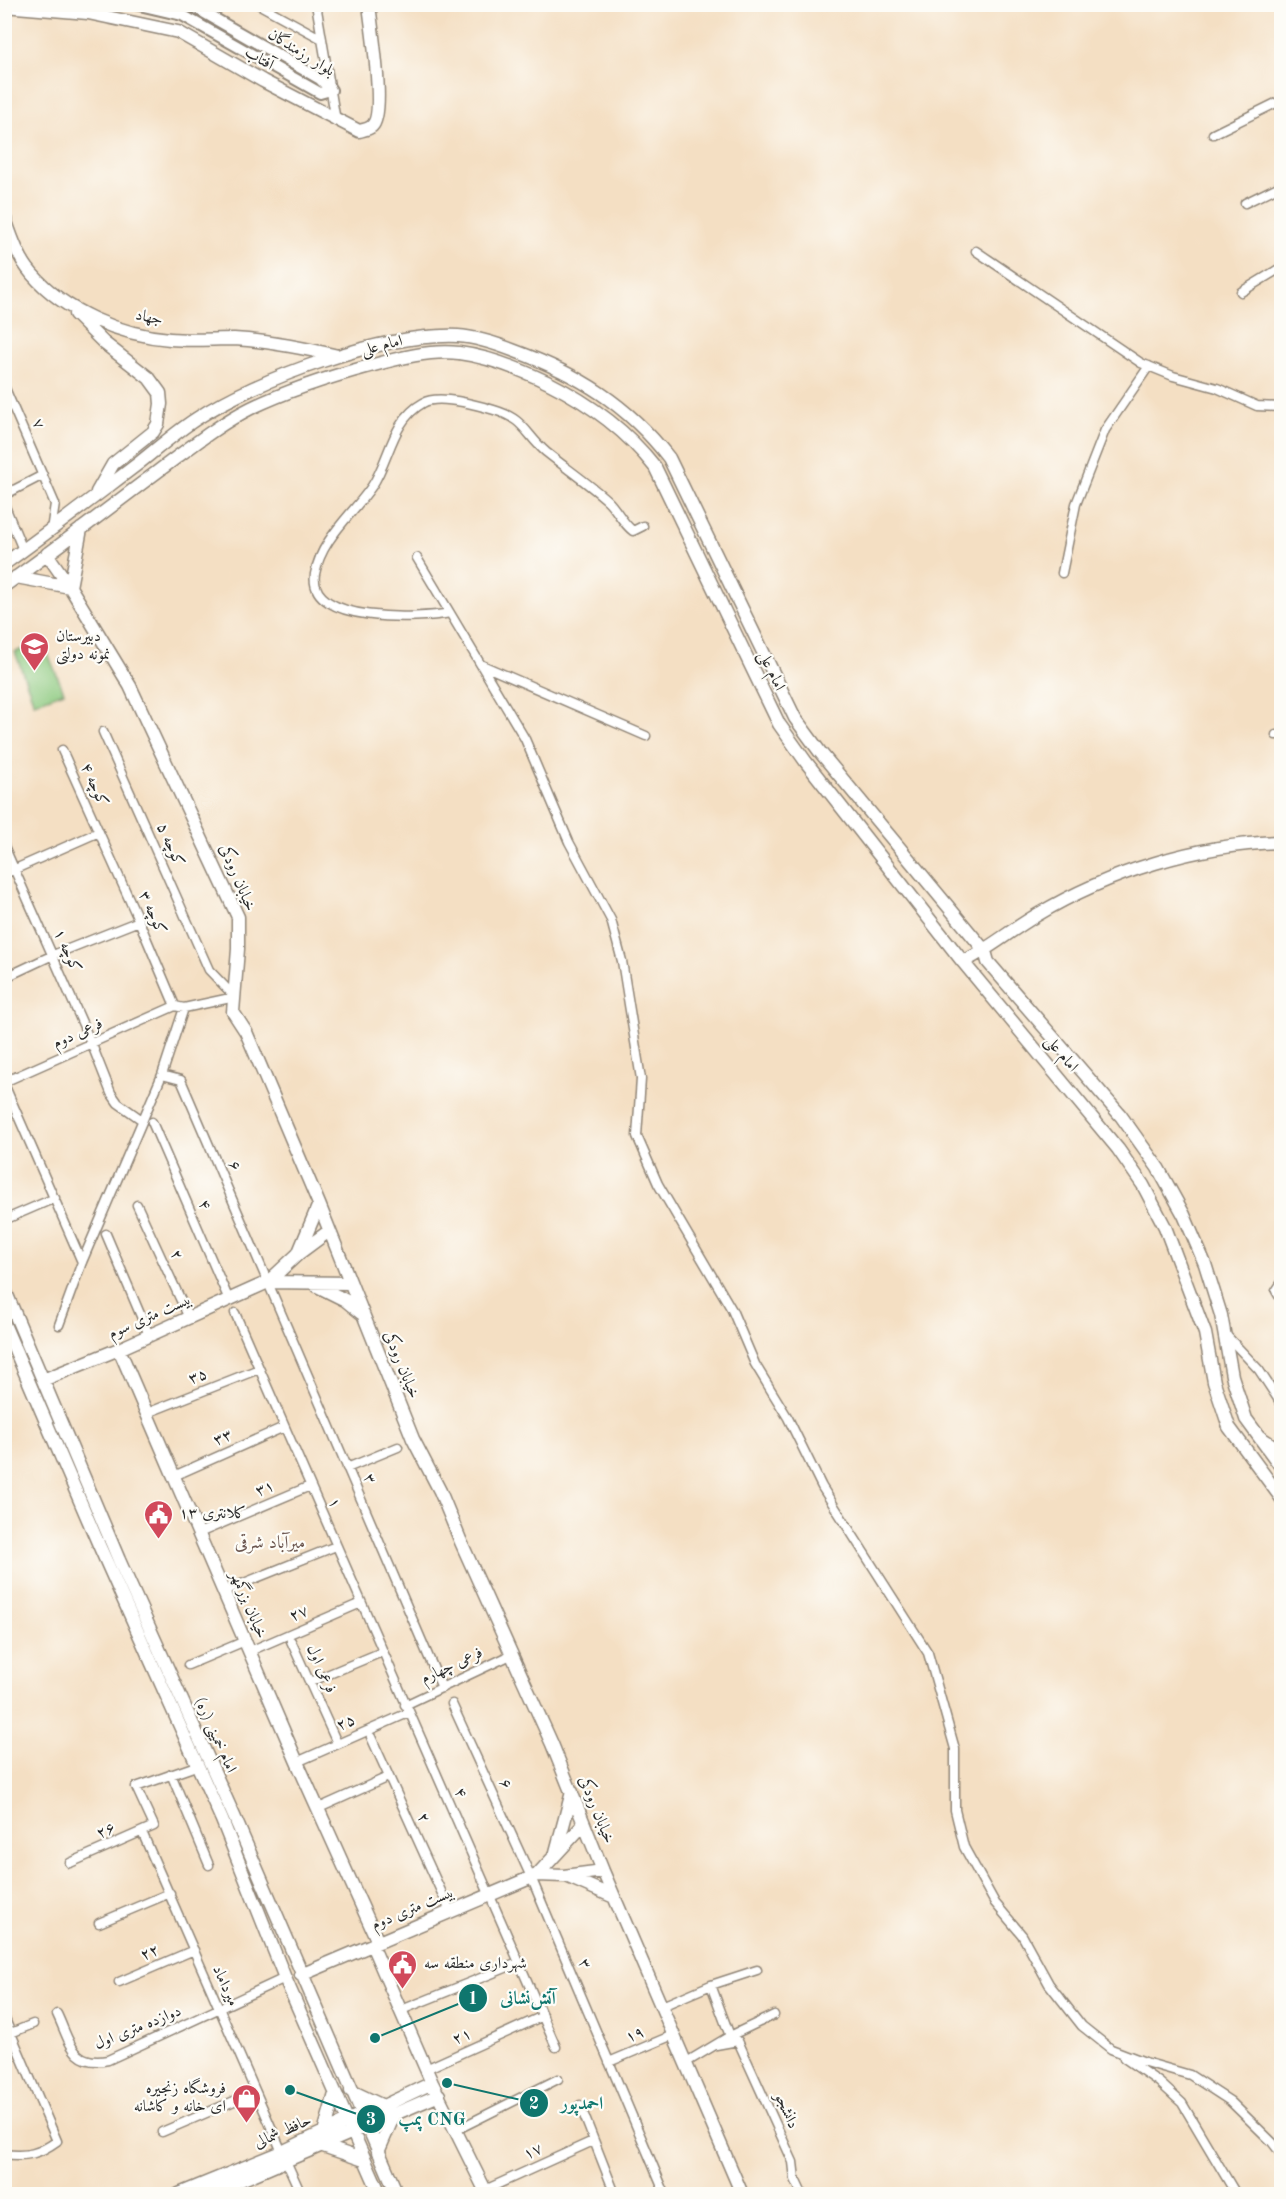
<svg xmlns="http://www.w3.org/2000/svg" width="1286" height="2199" font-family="'Old Standard TT',Amiri,serif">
	<rect width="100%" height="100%" fill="#fdfcf7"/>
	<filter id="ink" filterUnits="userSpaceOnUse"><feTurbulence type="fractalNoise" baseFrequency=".0167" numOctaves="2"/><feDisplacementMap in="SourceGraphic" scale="12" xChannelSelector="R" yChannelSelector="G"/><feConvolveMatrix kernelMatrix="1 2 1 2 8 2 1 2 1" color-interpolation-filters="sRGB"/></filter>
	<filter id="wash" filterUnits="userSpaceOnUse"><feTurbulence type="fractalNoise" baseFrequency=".008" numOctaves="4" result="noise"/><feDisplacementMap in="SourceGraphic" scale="24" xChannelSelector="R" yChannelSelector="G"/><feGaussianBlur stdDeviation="1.35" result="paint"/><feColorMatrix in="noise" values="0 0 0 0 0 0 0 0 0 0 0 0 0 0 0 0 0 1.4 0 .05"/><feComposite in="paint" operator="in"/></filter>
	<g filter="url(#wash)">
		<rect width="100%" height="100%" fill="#f4dfc3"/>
		<path fill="#8cc97f" stroke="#5c7a55" stroke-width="1.5" d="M43,642L64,692L34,703L15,652Z"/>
	</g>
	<g filter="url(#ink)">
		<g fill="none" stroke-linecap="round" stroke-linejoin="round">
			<defs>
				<path id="minor" d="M258,4L322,39
					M316,4L336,121
					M1213,134L1282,100
					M1245,203L1282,185
					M976,251L1141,363L1173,376L1217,388L1257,406L1282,407
					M1241,292L1282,267
					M4,386L55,504L51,530
					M4,495L43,475
					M4,504L23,550
					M417,558L450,613C420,619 307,624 315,574C321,539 353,514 372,486C390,459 392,420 423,403C439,394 477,405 494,410C525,419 525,434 546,452C566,468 588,483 607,500C617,509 622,523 633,531L643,526
					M1062,573L1076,504L1105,430L1149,366
					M450,613L525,739L569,842L611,920L622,961L641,1079L637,1136L658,1184L732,1310L755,1364L788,1418L822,1487L928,1653L955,1749V1810L964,1847L995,1903L1022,1935L1049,1984L1082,2026L1111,2049L1145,2062L1190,2075L1230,2101L1272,2142L1282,2155
					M482,665L646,736
					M1276,735H1282
					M62,750L139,921L175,1006
					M4,846L92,1045L111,1093L118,1103L142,1120
					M4,874L99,832
					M4,978L53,955L139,921
					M162,1075L181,1080L442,1688
					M4,1082L175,1006L184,1008L235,997L209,970L103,732
					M4,1084L82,1262
					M152,1122L229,1300
					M137,1205L189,1318
					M4,1220L55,1198
					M106,1234L149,1335
					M1282,1282L1276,1291L1282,1301
					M235,1313L556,2047
					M59,1325L82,1262L162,1075L184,1008
					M1226,1335L1259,1370L1282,1405
					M147,1413L259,1369
					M1262,1436L1282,1449
					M347,1468L398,1447
					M174,1476L284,1427
					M199,1533L310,1486
					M224,1591L336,1546
					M291,1641L337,1743
					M250,1651L361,1603
					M188,1665L245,1641
					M310,1682L382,1652
					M452,1704L531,1877L665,2194
					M405,1705L511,1655
					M371,1737L450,1911
					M297,1762L408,1713
					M171,1774L209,1865
					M319,1808L388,1777
					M142,1832L282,2152
					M70,1863L154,1826L136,1787L196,1766
					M99,1923L170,1893
					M119,1982L194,1950
					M711,1985L730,2036
					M662,2006L711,1985L757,1970
					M399,2011L518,1963
					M57,2014C70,2041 72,2067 108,2060L285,1978
					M4,2017L57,2141C39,2154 27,2157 4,2154
					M11,2033L33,2024
					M716,2045L738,2041L793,2162L795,2179L802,2194
					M1124,2058L1159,2082L1182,2103L1236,2194
					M609,2062L673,2035
					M685,2063L730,2036L774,2015
					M426,2069L543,2016
					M580,2105L615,2194
					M456,2130L558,2079
					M162,2132L255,2092
					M286,2161L301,2194
					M485,2190L593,2141"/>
				<path id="tertiary" d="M135,4L182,15L320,93L331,90
					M189,4L320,79L331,90"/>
				<path id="secondary" d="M4,6L88,13L178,32L263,81L359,131C363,130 369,129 372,126C386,114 371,25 369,4
					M4,216C11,236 18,258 32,274C65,312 120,335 170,339C191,341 213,339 234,339C270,341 304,348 338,356
					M75,314L104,343L149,378L160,393L161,404L158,424L153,432L113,464L97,492
					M47,554L70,587L130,686L238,917V949L233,1012L246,1032L319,1204L413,1439L440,1491L461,1542L552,1744L603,1871L742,2194
					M4,564C50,531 94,497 139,463C158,448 176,432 196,419C258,378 384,333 458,336C477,337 497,344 515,351C578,374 627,404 669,458L795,718L820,752L985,951L988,962L1121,1116L1158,1168L1184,1215L1205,1264L1221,1315L1232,1376L1246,1419L1282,1468
					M16,577L70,587L81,529
					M4,586C56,549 106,510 157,472C187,450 217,425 251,408C289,390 329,377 370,366C399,358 429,350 459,353C490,357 522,370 549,383C591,404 626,430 655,467L779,724L806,762L963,962L1118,1149L1143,1185L1165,1227L1205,1333L1214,1382L1229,1427L1282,1499
					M963,962C989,949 1011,930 1037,915C1109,872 1197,844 1282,842
					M299,1252L319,1204
					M268,1282L350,1283
					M317,1286L345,1300L361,1313
					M4,1288L119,1560L234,1816L397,2194
					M4,1324L99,1545L222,1820L285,1978L380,2194
					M119,1349L297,1762L378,1942
					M43,1380L119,1349L268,1282L298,1254L329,1231
					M556,1852L572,1792
					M537,1875L584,1824
					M566,1876L614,1897
					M372,1945L432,2083L487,2194
					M301,1975L537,1875L564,1876L603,1871
					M351,2091L383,2106
					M324,2132L335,2094
					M323,2146L364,2160
					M378,2152L394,2115
					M179,2194L282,2152L372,2109L375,2110L432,2083
					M208,2194L439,2095"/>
			</defs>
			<use href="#minor" stroke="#908577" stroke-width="11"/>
			<use href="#tertiary" stroke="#908577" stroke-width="14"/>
			<use href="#secondary" stroke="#908577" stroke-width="15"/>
			<use href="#minor" stroke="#fff" stroke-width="8"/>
			<use href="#tertiary" stroke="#fff" stroke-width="10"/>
			<use href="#secondary" stroke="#fff" stroke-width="12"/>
		</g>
	</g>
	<defs>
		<symbol id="school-pin" viewBox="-11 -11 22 30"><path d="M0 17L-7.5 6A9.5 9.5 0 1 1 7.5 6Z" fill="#d1495b" stroke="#fdfcf7"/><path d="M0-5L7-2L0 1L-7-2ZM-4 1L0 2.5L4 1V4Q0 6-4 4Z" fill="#fff"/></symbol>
		<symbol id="civic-pin" viewBox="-11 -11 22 30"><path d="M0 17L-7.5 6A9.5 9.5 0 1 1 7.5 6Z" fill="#d1495b" stroke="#fdfcf7"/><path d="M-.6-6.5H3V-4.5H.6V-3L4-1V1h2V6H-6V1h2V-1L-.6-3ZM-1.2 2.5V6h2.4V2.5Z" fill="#fff"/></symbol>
		<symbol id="shop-pin" viewBox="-11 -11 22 30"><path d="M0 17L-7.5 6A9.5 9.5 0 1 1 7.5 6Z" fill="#d1495b" stroke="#fdfcf7"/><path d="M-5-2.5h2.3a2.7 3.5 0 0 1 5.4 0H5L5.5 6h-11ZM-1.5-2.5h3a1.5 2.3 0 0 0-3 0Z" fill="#fff"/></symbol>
	</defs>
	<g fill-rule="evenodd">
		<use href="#school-pin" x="18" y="630" width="33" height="45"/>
		<use href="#civic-pin" x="142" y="1498" width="33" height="45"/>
		<use href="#civic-pin" x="386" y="1948" width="33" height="45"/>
		<use href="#shop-pin" x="230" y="2082" width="33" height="45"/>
	</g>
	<g text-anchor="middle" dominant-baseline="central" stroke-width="4.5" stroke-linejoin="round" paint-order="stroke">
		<g font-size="16" fill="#2b2b2b" stroke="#fdfcf7">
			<text transform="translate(301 53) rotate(32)">بلوار رزمندگان</text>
			<text transform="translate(259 59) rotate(30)">آفتاب</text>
			<text transform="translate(149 318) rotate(12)">جهاد</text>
			<text transform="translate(382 346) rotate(-14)">امام علی</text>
			<text transform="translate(38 424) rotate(66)">۷</text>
			<text transform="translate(771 671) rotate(64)">امام علی</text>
			<text transform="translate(94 785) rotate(66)">کوچه ۴</text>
			<text transform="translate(170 845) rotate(66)">کوچه ۵</text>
			<text transform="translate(237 878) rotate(67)">خیابان رودکی</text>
			<text transform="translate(152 913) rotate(66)">کوچه ۳</text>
			<text transform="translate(67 951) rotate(66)">کوچه ۱</text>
			<text transform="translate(78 1034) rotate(-24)">فرعی دوم</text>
			<text transform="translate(1061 1054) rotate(50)">امام علی</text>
			<text transform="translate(234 1166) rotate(67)">۶</text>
			<text transform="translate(204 1205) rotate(66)">۴</text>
			<text transform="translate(176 1255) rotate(65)">۲</text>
			<text transform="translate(150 1317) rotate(-24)">بیست متری سوم</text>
			<text transform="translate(401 1365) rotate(68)">خیابان رودکی</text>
			<text transform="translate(198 1377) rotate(-21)">۳۵</text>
			<text transform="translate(223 1438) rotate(-24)">۳۳</text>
			<text transform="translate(369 1479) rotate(67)">۳</text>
			<text transform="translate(265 1489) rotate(-23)">۳۱</text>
			<text transform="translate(334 1503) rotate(67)">۱</text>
			<text transform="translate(248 1605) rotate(67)">خیابان بزرگمهر</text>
			<text transform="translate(299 1614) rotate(-23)">۲۷</text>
			<text transform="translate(452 1666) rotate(-25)">فرعی چهارم</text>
			<text transform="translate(321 1669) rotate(66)">فرعی اول</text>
			<text transform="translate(346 1723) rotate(-24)">۲۵</text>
			<text transform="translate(215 1735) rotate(66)">امام خمینی (ره)</text>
			<text transform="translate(505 1784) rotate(65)">۶</text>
			<text transform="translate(460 1793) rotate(66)">۴</text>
			<text transform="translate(596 1810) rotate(68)">خیابان رودکی</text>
			<text transform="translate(423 1818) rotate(65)">۲</text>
			<text transform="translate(106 1831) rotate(-24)">۲۶</text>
			<text transform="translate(413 1909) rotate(-23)">بیست متری دوم</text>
			<text transform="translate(150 1953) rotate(-23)">۲۲</text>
			<text transform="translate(584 1964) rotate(67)">۳</text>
			<text transform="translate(225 1986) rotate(66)">میرداماد</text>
			<text transform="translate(138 2028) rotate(-22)">دوازده متری اول</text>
			<text transform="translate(635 2035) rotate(-23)">۱۹</text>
			<text transform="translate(462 2037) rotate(-24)">۲۱</text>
			<text transform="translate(786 2111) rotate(66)">دانشجو</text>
			<text transform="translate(283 2132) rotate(-24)">حافظ شمالی</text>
			<text transform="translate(533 2152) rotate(-25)">۱۷</text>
		</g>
		<g font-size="16" fill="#2b2b2b" stroke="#fdfcf7" text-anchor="start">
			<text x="56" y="637">دبیرستان<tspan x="56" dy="18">نمونه دولتی</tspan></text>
			<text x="179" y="1514">کلانتری ۱۳</text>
			<text x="424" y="1964">شهرداری منطقه سه</text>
			<text x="226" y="2089" text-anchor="end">فروشگاه زنجیره<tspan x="226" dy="18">ای خانه و کاشانه</tspan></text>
		</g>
		<g font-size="18" fill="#6b564f" stroke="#fdfcf7">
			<text x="270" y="1543">میرآباد شرقی</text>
		</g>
	</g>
	<path fill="none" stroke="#0f766e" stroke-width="2" d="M375 2038L473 1998M447 2083L534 2103M290 2090L371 2119"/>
	<g fill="#0f766e" stroke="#fdfcf7" stroke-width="2">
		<circle cx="375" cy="2038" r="6"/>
		<circle cx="447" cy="2083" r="6"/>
		<circle cx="290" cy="2090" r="6"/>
		<circle cx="473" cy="1998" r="15"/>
		<circle cx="534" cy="2103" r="15"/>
		<circle cx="371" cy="2119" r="15"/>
	</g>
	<g font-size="18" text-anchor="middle" font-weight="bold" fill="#fff">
		<text x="473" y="2004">1</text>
		<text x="534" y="2109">2</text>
		<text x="371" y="2125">3</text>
	</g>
	<g font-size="18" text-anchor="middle" font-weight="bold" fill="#0f766e" stroke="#fdfcf7" stroke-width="4.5" stroke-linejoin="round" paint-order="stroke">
		<text x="528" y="2004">آتش‌نشانی</text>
		<text x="582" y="2109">احمدپور</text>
		<text x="432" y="2125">پمپ CNG</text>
	</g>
	<rect width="1286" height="2199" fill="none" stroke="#fdfcf7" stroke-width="24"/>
</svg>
